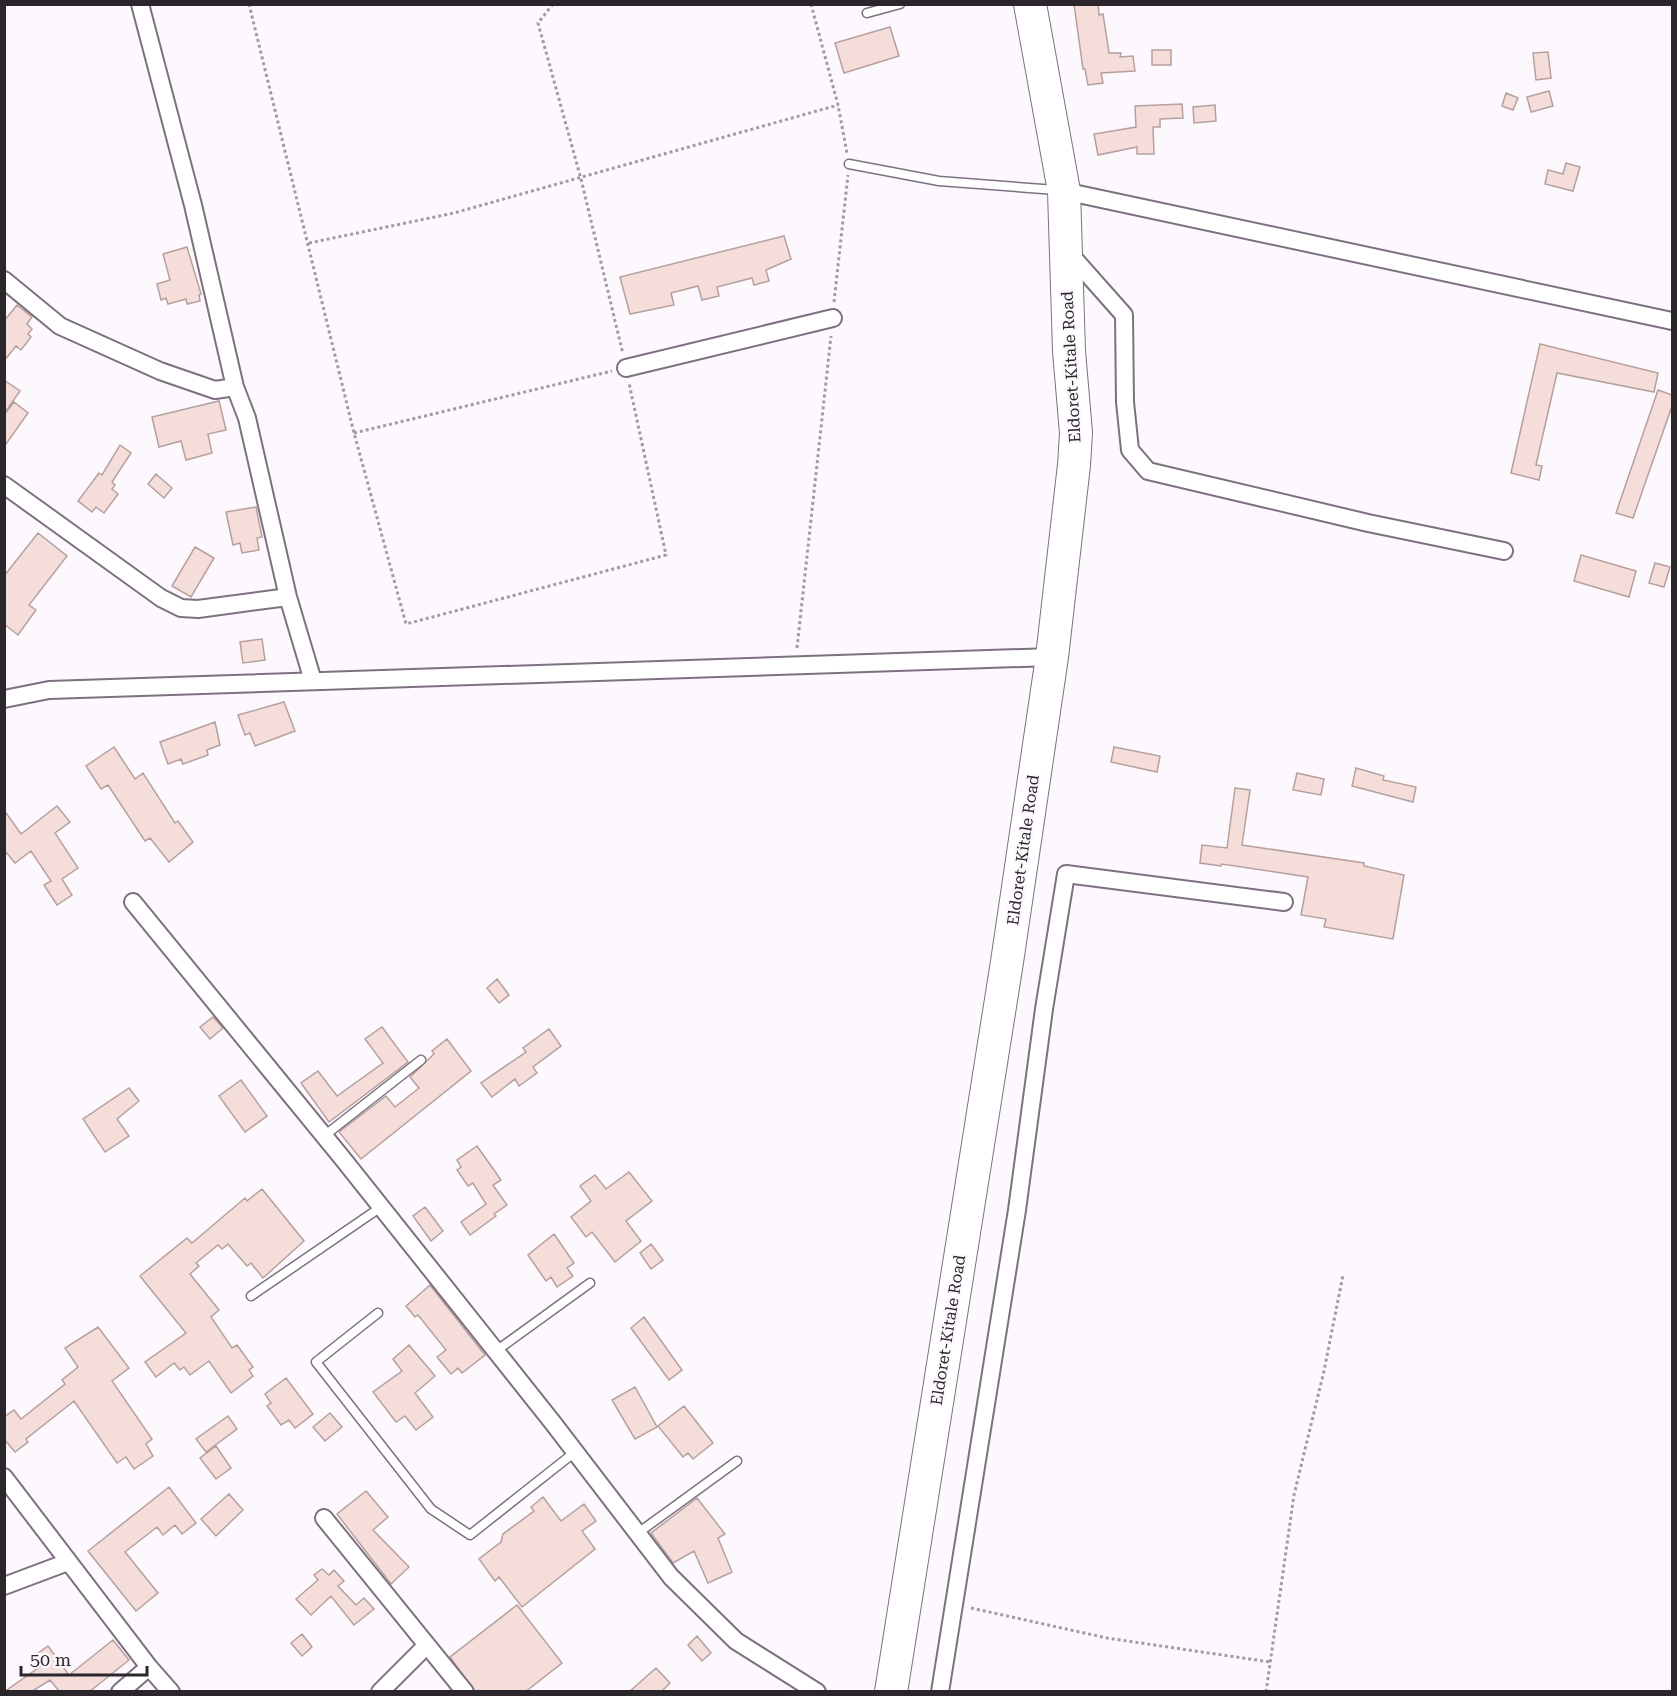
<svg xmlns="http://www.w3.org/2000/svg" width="1677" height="1696" font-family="'Roboto Serif',serif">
	<rect width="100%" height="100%" fill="#fdf7fe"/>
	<path fill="#f5deda" stroke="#b6a09d" stroke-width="1.5" d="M1074,4H1098L1099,15L1103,14L1109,53H1121L1120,57L1133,56L1135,71L1101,73L1103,83L1088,85L1085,69H1083Z
		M890,27L899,56L844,73L835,43Z
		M1152,50H1171V65H1152Z
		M1548,52L1551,78L1536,80L1533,53Z
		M1549,91L1553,106L1531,112L1527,97Z
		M1506,93L1518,98L1513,110L1502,106Z
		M1182,104L1183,118L1160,119V127H1153L1154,154H1137V147L1098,155L1094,134L1136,127L1135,106Z
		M1215,105L1216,121L1194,123L1193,107Z
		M1566,163L1580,167L1573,191L1545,184L1548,170L1563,174Z
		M784,236L791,259L766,270L769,281L754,285L752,278L717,287L719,296L702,300L698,286L671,293L674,305L630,314L620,277Z
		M187,247L201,294L199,295L200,301L187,304L186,299L168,304L166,298L161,300L157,284L170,280L163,254Z
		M17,305L32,317L27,324L32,329L28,334L31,337L21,350L16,346L4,361V321Z
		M1540,344L1658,373L1654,392L1557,373L1536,465L1542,466L1539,480L1511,473Z
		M4,380L20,391L4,414Z
		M1658,390L1672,395V406L1633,518L1616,513Z
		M219,401L226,430L208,434L212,453L186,460L181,441L159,447L152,417Z
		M14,402L28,413L4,447V415Z
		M120,445L131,453L112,482L115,485L112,489L118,494L104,513L96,507L92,512L78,501L99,473L102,475Z
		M156,474L172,488L164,498L148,484Z
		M256,507L262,537L257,538L259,550L242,553L240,543L233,545L226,512Z
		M38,533L67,556L29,605L36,610L18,635L4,624V576Z
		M195,547L214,558L191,597L172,586Z
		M1581,555L1636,571L1629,597L1574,581Z
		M1655,563L1670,567L1664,587L1649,583Z
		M262,639L265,660L243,663L240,642Z
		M284,702L295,731L255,746L250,733L245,735L238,715Z
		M215,722L220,745L207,750L208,755L183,764L181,759L168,764L160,742Z
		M114,747L135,779L143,773L175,823L178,821L193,842L169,862L150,838L145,841L108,785L101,789L86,766Z
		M1114,747L1160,756L1157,772L1111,762Z
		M1356,768L1384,776L1383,780L1416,787L1413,802L1352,786Z
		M1297,773L1324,779L1321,795L1293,790Z
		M1235,788L1250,790L1242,845L1364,863V866L1404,875L1393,939L1324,927L1326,919L1301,915L1308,877L1222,864L1221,866L1200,863L1202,845L1227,848Z
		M57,806L70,822L55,833L78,868L62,879L72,895L57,905L44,885L51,881L31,851L15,863L4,850V810L21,834Z
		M497,979L509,995L499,1003L487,988Z
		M213,1017L223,1028L210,1039L200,1027Z
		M382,1027L408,1062L329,1122L301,1083L318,1071L337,1096L383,1063L365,1039Z
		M549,1029L561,1046L533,1067L537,1073L519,1086L515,1079L492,1097L481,1083L526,1052L523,1048Z
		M447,1039L471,1071L361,1159L339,1132L386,1096L395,1107L419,1088L410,1077L434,1054L432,1051Z
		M241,1080L267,1116L245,1132L219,1096Z
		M129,1088L139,1101L117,1119L129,1136L105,1152L83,1119Z
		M477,1146L501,1180L493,1185L507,1205L494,1214L496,1216L470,1235L461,1222L486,1204L473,1183L468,1186L457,1170L461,1167L457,1160Z
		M629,1172L652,1201L626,1221L641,1241L615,1262L592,1232L586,1237L571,1217L591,1201L580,1186L595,1175L606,1189Z
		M262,1189L304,1241L263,1278L251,1263L247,1266L228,1244L222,1249L218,1245L196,1263L199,1266L190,1274L219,1310L211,1317L232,1348L237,1345L253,1367L249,1370L253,1376L231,1393L209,1361L190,1375L184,1367L180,1370L174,1363L156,1377L145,1362L186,1333L140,1276L187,1238L192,1243L245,1198L247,1201Z
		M425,1207L443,1231L431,1241L413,1216Z
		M554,1234L574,1263L567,1268L573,1276L557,1287L551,1277L546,1281L528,1255Z
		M651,1244L663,1260L651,1269L640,1253Z
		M430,1285L485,1355L462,1373L458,1368L451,1374L437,1357L446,1350L418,1315L415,1317L406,1306Z
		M644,1317L682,1370L669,1380L631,1328Z
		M98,1327L129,1368L112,1381L152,1439L146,1444L153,1456L134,1469L126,1457L117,1463L74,1401L26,1439L28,1442L15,1452L4,1439V1417L14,1410L21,1419L65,1384L62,1380L78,1367L65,1348Z
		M409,1345L435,1376L415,1393L433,1417L416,1430L405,1416L396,1422L373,1392L402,1371L393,1359Z
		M286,1378L313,1414L295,1428L289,1420L281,1425L267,1406L271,1403L265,1394Z
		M635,1387L657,1427L635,1439L612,1400Z
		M684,1406L713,1443L693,1459L688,1453L683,1457L658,1426Z
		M330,1413L342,1427L325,1441L313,1427Z
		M228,1416L237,1429L206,1452L196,1439Z
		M216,1446L231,1468L216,1479L200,1458Z
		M169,1487L196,1523L182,1534L175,1525L163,1535L157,1527L125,1552L158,1593L136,1611L88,1551Z
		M366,1491L388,1517L373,1530L409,1567L391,1584L337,1514Z
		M229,1494L243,1510L216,1536L201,1519Z
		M543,1497L561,1521L584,1504L596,1521L582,1531L595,1549L522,1607L499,1577L495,1581L479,1559L501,1542L503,1534L534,1511L531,1507Z
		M697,1498L725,1534L718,1538L732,1572L708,1583L694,1551L673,1563L651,1533Z
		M322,1569L329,1575L334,1570L344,1581L338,1586L356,1605L364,1598L374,1609L354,1625L331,1596L311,1615L296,1599L318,1580L314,1575Z
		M517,1605L562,1663L525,1692H475L450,1657Z
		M302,1634L312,1647L302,1656L291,1643Z
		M697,1636L711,1653L702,1661L688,1645Z
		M113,1640L129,1660L89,1692H60L50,1680L31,1692H4L41,1666L34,1656L48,1646L69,1675Z
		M656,1668L670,1683L661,1692H629Z"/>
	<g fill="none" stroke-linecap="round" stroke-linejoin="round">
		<defs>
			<path id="lane" d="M867,13L900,4
				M849,164L939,181L1056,190
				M324,1136L421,1060
				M251,1296L381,1207
				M378,1313L316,1362L431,1509L470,1535L575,1452
				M496,1351L590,1283
				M638,1533L737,1461"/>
			<path id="street" d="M140,4L193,205L235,387
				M1064,191L1672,321
				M1069,253L1124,315L1125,402L1130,450L1148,471L1368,523L1504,551
				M4,280L60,326L160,371L215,390L235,387L247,418L288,597L313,681
				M626,368L833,318
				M4,485L161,598L181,608L198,609L288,597
				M4,699L49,690L1052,657
				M133,902L343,1159L553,1423L671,1577L736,1641L817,1692
				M4,1477L149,1667L171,1692
				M324,1518L465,1692
				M4,1586L68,1562
				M120,1692L149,1667
				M380,1692L427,1645
				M940,1692L1017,1210L1044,1009L1066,874L1284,902"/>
			<path id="highway" d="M891,1692L1007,962L1052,657L1074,465L1076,433L1069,351L1064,191L1030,4"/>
		</defs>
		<use href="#lane" stroke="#7d7180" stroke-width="11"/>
		<use href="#street" stroke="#7d7180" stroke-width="20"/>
		<use href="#highway" stroke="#7d7180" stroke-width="34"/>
		<path stroke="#a19ba2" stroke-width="3" stroke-dasharray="3 3" stroke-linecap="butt" d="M249,4L354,433L406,624L666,555L629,383
			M553,4L538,23L581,179L623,354
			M811,4L838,105L847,153
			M309,243L454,213L838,105
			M834,302L848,175
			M354,433L612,371
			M797,648L831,336
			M971,1608L1107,1638L1270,1662
			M1266,1692L1294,1495L1324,1371L1343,1275"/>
		<use href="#lane" stroke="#fff" stroke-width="8"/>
		<use href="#street" stroke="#fff" stroke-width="16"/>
		<use href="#highway" stroke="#fff" stroke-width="32"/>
	</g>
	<g text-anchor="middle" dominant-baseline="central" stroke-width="5" stroke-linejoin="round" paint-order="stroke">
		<g font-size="16" fill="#2a262c" stroke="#fdf7fe">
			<text transform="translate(1071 367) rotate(-93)">Eldoret-Kitale Road</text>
			<text transform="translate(1023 850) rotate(-82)">Eldoret-Kitale Road</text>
			<text transform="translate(948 1330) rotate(-81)">Eldoret-Kitale Road</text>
		</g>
	</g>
	<rect width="1677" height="1696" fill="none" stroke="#2a262c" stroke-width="12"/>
	<path d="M21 1666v9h126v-9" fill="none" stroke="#2a262c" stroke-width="3"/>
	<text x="30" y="1666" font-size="18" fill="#2a262c" stroke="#fdf7fe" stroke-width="4.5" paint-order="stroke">50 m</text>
</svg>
